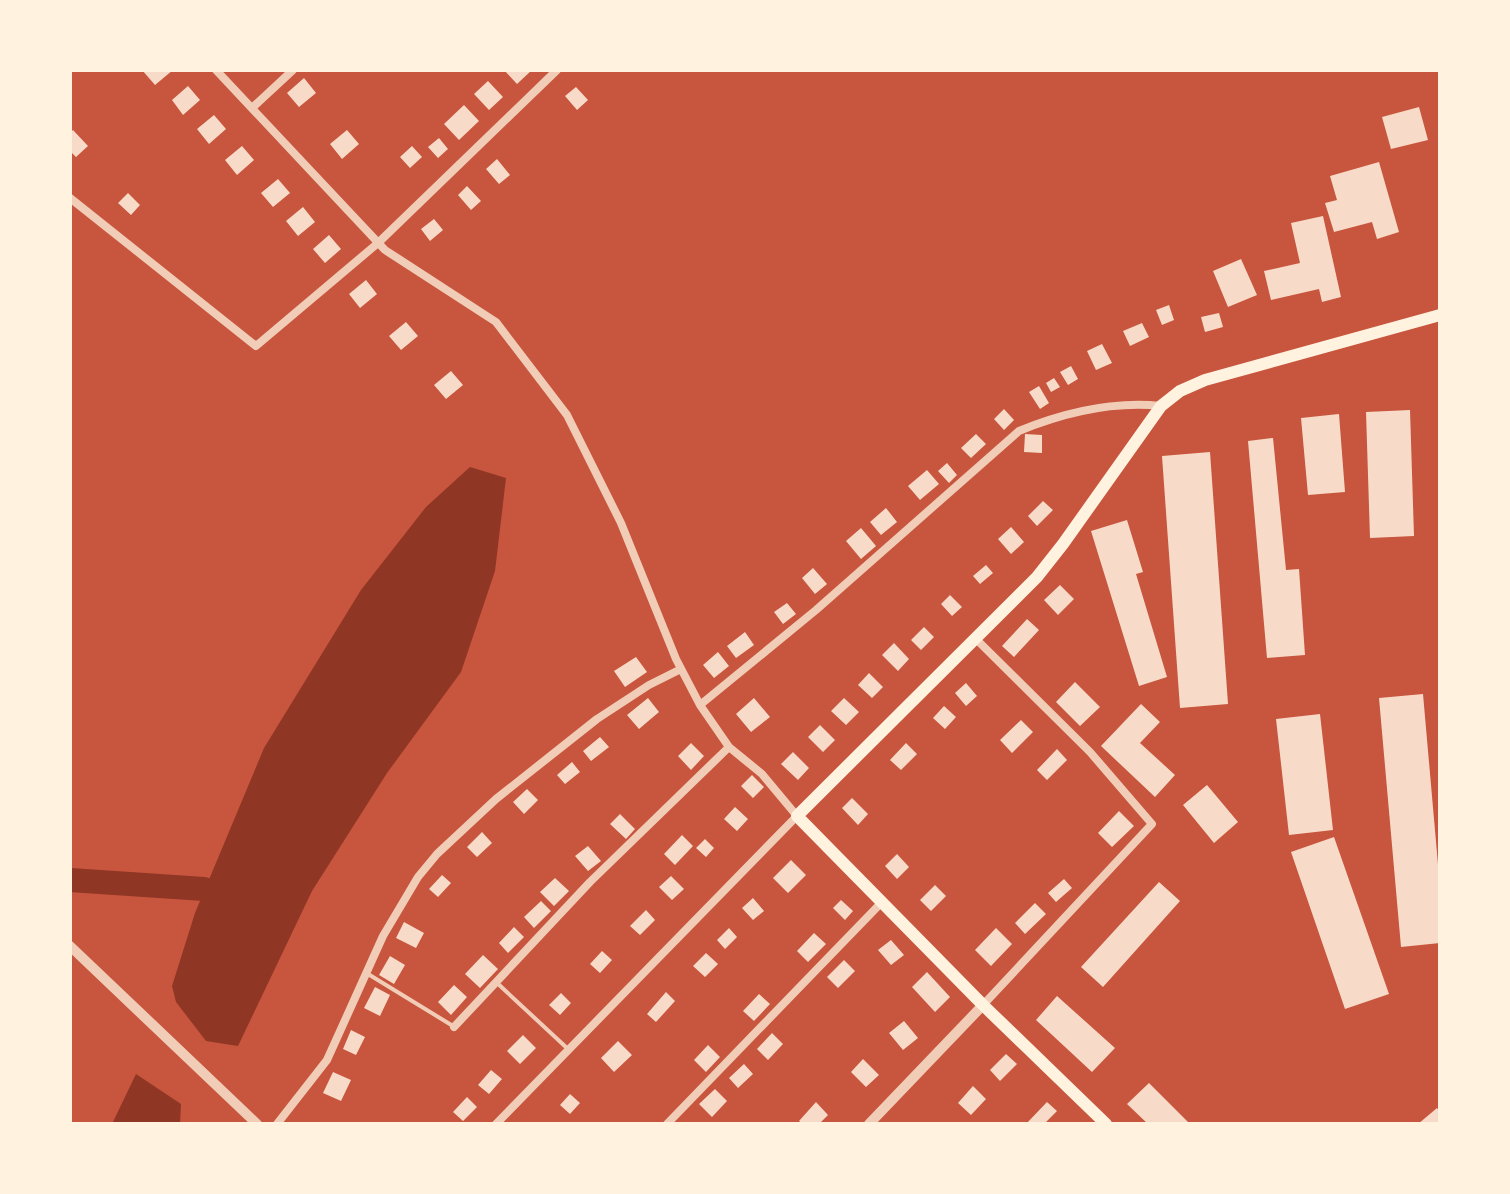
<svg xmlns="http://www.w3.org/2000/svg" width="1510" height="1194" font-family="Lora,serif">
	<rect width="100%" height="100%" fill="#c8553d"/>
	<path fill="#8f3625" d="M470,467L506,478L495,571L461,672L387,773L312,891L238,1046L206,1041L176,1002L172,986L195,913L264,748L361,590L426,507Z
		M136,1074L181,1104L180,1124H112Z"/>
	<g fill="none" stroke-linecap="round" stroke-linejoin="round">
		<path stroke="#8f3625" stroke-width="24" d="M70,880L204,889"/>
	</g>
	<path fill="#f7dbc8" d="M142,70H173L155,85Z
		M504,70H532L517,84Z
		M304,78L316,93L299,107L287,93Z
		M488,81L503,97L489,110L474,94Z
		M188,86L200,100L183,115L172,100Z
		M576,87L588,100L577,110L565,96Z
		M464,105L479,121L459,140L444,124Z
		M1419,107L1428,140L1391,149L1382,117Z
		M214,115L226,129L209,144L197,129Z
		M73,130L88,146L76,157L70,151V133Z
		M347,130L359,144L342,159L330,144Z
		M439,138L448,149L438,158L428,147Z
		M242,146L254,160L237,175L225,160Z
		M412,146L422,157L410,168L400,157Z
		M497,159L510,175L499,184L486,169Z
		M1379,162L1399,232L1377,239L1372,222L1334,232L1325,203L1337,200L1330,176Z
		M278,179L290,193L273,207L261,193Z
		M467,186L481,201L471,210L458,195Z
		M128,193L140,205L131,215L118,203Z
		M303,207L315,222L298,236L286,221Z
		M1323,216L1341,297L1322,302L1319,289L1271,300L1264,271L1300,263L1291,223Z
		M434,219L443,230L430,241L421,229Z
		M329,235L341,249L325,263L313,249Z
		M1241,259L1257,295L1228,307L1213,271Z
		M366,280L377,294L360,308L349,294Z
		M1169,305L1174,320L1162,325L1156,310Z
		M1219,313L1223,327L1205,332L1201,317Z
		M406,322L418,336L401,350L389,336Z
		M1142,323L1149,337L1130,346L1123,331Z
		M1102,344L1112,363L1096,370L1087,351Z
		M1071,366L1078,379L1068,385L1060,372Z
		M451,371L463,385L446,399L434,385Z
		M1054,378L1060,387L1051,392L1046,383Z
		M1039,386L1049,403L1040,409L1029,392Z
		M1004,409L1014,420L1004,430L994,419Z
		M1410,410L1414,536L1370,538L1366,412Z
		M1339,414L1345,492L1308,495L1301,418Z
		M976,434L986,444L971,458L961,448Z
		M1025,434L1042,435V453L1024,452Z
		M1273,438L1286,570L1299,569L1305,655L1267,658L1248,441Z
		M1210,452L1228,704L1180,708L1162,456Z
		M947,463L957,475L949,483L938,471Z
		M927,470L939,484L920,500L908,486Z
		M1043,501L1053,510L1037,526L1028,516Z
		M886,508L897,522L881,535L870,522Z
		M1127,520L1143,572L1136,574L1167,677L1139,686L1091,531Z
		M1011,527L1024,542L1011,554L998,539Z
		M861,528L876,546L861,559L846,541Z
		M986,565L993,573L980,584L973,576Z
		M813,568L827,584L815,594L802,578Z
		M1060,585L1074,599L1058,615L1044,600Z
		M950,595L962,607L952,616L941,604Z
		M787,603L796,614L783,624L774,612Z
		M1027,619L1039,630L1014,657L1002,646Z
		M924,627L934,637L921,650L911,640Z
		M745,632L754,645L736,658L727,646Z
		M894,643L909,659L898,671L882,655Z
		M718,652L729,666L714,678L703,665Z
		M636,657L647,672L625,687L614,671Z
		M869,673L883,687L872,698L858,685Z
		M1075,682L1100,707L1080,726L1056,702Z
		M966,683L977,696L966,706L955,693Z
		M1423,694L1440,887V943L1401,947L1379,698Z
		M648,698L659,712L639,729L627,715Z
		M754,698L770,717L751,732L736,714Z
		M844,698L859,712L846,725L831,711Z
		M1141,704L1160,722L1140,743L1175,775L1155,797L1101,746Z
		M944,706L956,717L945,729L933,718Z
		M1320,714L1333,830L1289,835L1276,719Z
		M1021,720L1033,732L1012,753L1000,740Z
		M820,725L835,740L823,752L808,737Z
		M600,737L609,747L591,761L583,751Z
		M691,743L704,756L691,770L678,756Z
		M906,743L917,754L901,770L890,760Z
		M1057,749L1067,760L1047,780L1037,770Z
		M793,752L809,768L798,780L781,764Z
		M572,762L580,772L565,784L557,775Z
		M752,775L764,787L753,798L741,786Z
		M1207,785L1238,822L1214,843L1183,805Z
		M527,789L538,800L524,814L513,802Z
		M852,798L868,814L858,825L842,808Z
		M735,807L748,819L737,831L724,819Z
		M1119,811L1134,826L1112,847L1098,833Z
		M620,814L635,829L626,839L610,824Z
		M482,832L492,843L477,857L467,847Z
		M682,835L693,846L675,865L664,854Z
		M1334,837L1389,994L1345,1009L1291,852Z
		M705,839L714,848L706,857L696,848Z
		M588,846L601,861L588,871L575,856Z
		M897,854L909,867L897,879L885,866Z
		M791,860L806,875L788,893L773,878Z
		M442,875L451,883L438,897L429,889Z
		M671,876L684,889L672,900L659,887Z
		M555,878L569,891L554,906L540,892Z
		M1064,879L1072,888L1056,902L1048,893Z
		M1159,882L1180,901L1103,987L1081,967Z
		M935,885L946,896L931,911L920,900Z
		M753,898L764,911L753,920L742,908Z
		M841,900L853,911L845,920L833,908Z
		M541,901L551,911L534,928L524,917Z
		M1035,903L1046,914L1025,934L1015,923Z
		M646,910L655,920L640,935L630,926Z
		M404,922L424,933L416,948L396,938Z
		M514,927L524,937L508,953L499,943Z
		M729,928L737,937L725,949L717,940Z
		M996,928L1012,944L991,966L975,950Z
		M814,933L826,944L808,962L797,951Z
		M891,940L904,955L891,965L878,950Z
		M602,951L612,960L600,973L590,964Z
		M706,953L718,964L705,977L693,966Z
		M483,955L498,969L480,988L465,974Z
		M390,956L405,965L394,984L379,975Z
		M844,960L855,971L838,988L827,977Z
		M927,972L950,997L935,1012L912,987Z
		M454,985L467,997L451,1015L438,1002Z
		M375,987L390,995L380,1016L364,1008Z
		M666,992L675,1001L656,1022L647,1014Z
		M561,993L571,1003L560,1015L549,1005Z
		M759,994L770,1004L754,1021L743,1011Z
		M1057,996L1115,1048L1092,1072L1036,1020Z
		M904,1021L918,1038L903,1050L889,1033Z
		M351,1030L365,1037L356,1055L343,1049Z
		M772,1033L783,1044L768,1060L757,1049Z
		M523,1035L536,1048L520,1064L507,1051Z
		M618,1041L632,1055L614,1072L601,1058Z
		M708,1045L720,1057L706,1072L694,1060Z
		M1006,1054L1017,1064L1000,1081L990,1070Z
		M863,1059L879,1075L866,1087L851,1072Z
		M744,1064L753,1074L738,1088L729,1078Z
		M491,1070L502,1079L489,1094L478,1085Z
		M333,1072L351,1080L341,1101L323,1093Z
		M1149,1083L1190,1124H1148L1127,1104Z
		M973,1086L986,1099L971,1115L958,1103Z
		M715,1089L727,1101L712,1117L699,1104Z
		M570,1094L580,1103L570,1114L560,1105Z
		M467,1097L477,1107L463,1121L453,1112Z
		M816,1102L828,1115L819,1124H803L799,1121Z
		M1047,1102L1057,1111L1044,1124H1026Z
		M1437,1108L1440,1112V1124H1418Z"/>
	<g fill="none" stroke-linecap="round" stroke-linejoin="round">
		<path stroke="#f1ccb7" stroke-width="4" d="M368,974L453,1026
			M496,982L568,1049"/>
		<path stroke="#f1ccb7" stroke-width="8" d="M216,70L385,250L496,322L567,415L621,523L676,659L700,705L729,747L762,774L797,816L496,1124
			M252,108L293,70
			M70,198L256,346L378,243L557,70
			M976,639L1090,752L1152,824L983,1005
			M700,705L816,610L1019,431C1063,413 1113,401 1161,406
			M454,1027L590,882L729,747
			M277,1124L327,1060L383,936L418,877L437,854L496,799L597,719L649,685L681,669
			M667,1124L882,902"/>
		<path stroke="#f1ccb7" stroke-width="10" d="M70,946L257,1124
			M869,1124L983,1005"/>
		<path stroke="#fff3e0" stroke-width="12" d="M1106,1124L983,1005L797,816L1037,577L1063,544L1161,406L1180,391L1205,380L1440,315"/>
	</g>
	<rect width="1510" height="1194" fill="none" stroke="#fff3e0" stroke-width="144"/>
</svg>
